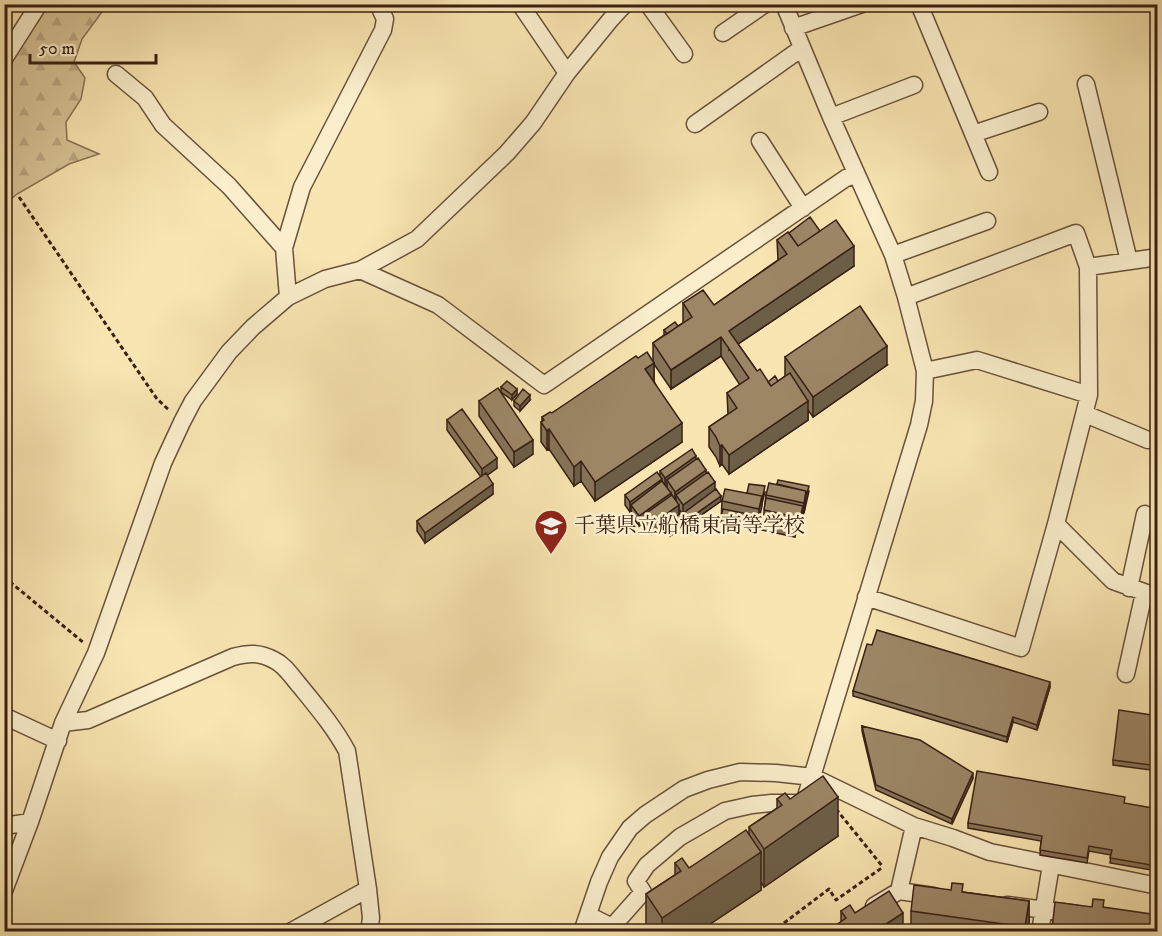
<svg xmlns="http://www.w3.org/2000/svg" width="1162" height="936" font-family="'IM FELL DW Pica','Noto Serif JP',serif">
	<defs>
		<pattern id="forest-firs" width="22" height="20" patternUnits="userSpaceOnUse" patternTransform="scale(1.5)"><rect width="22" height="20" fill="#d7c496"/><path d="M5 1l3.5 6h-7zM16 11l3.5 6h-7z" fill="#b9a880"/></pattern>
	</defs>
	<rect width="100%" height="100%" fill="#f8e5b1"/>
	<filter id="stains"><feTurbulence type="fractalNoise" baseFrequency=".00333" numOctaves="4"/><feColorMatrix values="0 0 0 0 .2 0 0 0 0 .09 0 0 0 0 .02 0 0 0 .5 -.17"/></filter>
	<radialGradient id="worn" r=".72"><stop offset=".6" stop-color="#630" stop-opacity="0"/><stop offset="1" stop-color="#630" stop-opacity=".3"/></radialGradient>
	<path fill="url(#forest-firs)" stroke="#887255" stroke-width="1.5" d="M47,5H107L82,39L74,62L85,78L81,99L66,122L67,140L99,154L69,164L17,194L5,204L4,72Z"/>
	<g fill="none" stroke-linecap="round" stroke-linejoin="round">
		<defs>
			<path id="minor" d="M520,4L567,73
				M648,4L684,54
				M919,4L989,172
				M793,28L862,4
				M723,33L765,4
				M4,59L39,4
				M116,74L145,98L163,125L229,186L284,248
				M1086,84L1129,261
				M831,117L914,85
				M695,124L802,48
				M973,134L1039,112
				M760,141L803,208
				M893,255L987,221
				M1088,267L1158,257
				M360,270L438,305L544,385L846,178L856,175
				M288,297L284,248L302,187L383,30L385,19L378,4
				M925,371L977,360L1089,395
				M1085,414L1148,440
				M1056,524L1113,581L1158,597
				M1129,588L1145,514
				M866,597L1021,648L1056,524L1089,395L1088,267L1076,233L906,297
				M1126,674L1144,593
				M4,716L58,741
				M63,723L88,720L233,657C248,653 259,652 274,660C285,665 292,677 300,686C317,707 334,727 347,751L368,889L371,918L369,932
				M4,826L30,822
				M4,891L30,822L63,723L96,653L163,463L182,422L193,401L229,352L253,327L288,297L325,279L360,270L417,239L507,153L533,123L567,73L611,19L625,4
				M899,891L914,826
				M1007,905L1077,914
				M874,906L899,891L934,896
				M588,915L612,927L643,892L636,881L647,865L680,837L725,811L752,805L771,803H804L919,425L924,401L925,371L906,297L893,255L831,117L784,4
				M290,932L368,889
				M582,932L599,882L610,857L630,828L645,815L684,789L708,780L740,772L776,773L813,777L914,826L953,838L990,852L1158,886
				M1040,932L1051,865"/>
		</defs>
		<use href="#minor" stroke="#68513b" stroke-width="19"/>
		<path stroke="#382014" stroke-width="3" stroke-dasharray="4.5 3" stroke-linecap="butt" d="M19,197L157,399L169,410
			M4,577L84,643
			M836,809L883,867
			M772,932L829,889L836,900L883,867"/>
		<use href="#minor" stroke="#faeecc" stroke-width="16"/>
	</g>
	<path fill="#867358" stroke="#382014" stroke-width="1.5" d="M820,231L854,266L738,344L757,371L768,382L778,381L785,376V357L887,365L813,417L808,410V420L729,474L722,464L720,466L716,457L709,447V427L728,414L727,393L740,385L721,356L671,389L654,364V381L682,442L595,501L581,481L574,486L549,449L547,450L541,442V422H542V417L552,413L638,358L653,361V343L664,335V330L678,326L683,323V303L714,305L778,260L777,240L789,233Z
		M501,387L517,394L512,400L501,392Z
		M530,400L520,411L514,406V401Z
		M479,401L533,454L514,467L479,416Z
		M447,420L497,468L487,475L493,494L425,543L417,531V521L481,477L447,430Z
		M696,460L706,473L721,501L690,523L685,517V513L683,515L679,509V514L686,525L670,536L665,529V525L652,534L645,524V522L639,526L631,515V511L630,512L625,505V495L660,477V471Z
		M777,484L809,491L804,513H803L800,528L797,527L795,537L762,530L766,495Z
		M765,492L758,519L757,529L721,522L722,501L747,493Z
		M1158,494V528H1153Z
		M1050,687L1037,730L1013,722L1007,742L853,696V691Z
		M1158,716V771L1113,765V760Z
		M862,726L973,778L952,824L876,790L862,731Z
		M777,799H790L838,836L764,887L761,882V890L698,932H646V894L675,875V863L689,868L749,834V827L777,808Z
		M1158,809V836L1151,870L1110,863L1111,855L1089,851L1087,863L1040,855L1041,841L968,828V823Z
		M963,892L1029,901V932H911V911Z
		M1092,907L1104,908L1158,932H1052V929Z
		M841,911L855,913L903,932L841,922Z"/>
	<path fill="#6d5e47" stroke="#382014" stroke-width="1.5" d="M854,246V266L729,350V331Z
		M721,337V356L671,389V370Z
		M887,346V365L813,417V397Z
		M654,363V382L645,369Z
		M517,389V394L512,400V395Z
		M530,395V400L520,411V406Z
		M808,401V420L729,474V455Z
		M682,423V442L595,501V482Z
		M549,429V449L547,450V431Z
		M533,440V454L514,467V452Z
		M722,445V464L720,466V446Z
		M696,456V466L667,480V487L665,488V478Z
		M497,458V468L482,479V469Z
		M581,461V481L574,486V467Z
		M706,470V480L676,495V501L675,502V492Z
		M662,479V489L631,505V511L630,512V502Z
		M715,482V492L683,515V505Z
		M493,484V494L425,543V533Z
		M806,491V501L804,513V503Z
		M671,493V503L645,514V522L639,526V516Z
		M721,496V501L690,523V518Z
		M762,496V506L759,519V509Z
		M679,505V515L652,534V524Z
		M803,506V516L800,528V518Z
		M686,520V525L670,536V531Z
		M1050,682V687L1037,730V725Z
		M1013,717V722L1007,742V737Z
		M973,773V778L952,824V819Z
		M838,797V836L764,887V849Z
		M1158,831V836L1151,870V865Z
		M761,852V890L698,932H662V918Z
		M1029,901V932H1025V927Z
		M903,913V932H874Z"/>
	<path fill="#9c8666" stroke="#382014" stroke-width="1.5" d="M810,217L820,231L798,246L789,233Z
		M836,220L854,246L729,331L757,371L760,369L771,386L790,373L808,401L729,455L722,445L720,446L716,437L709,427L737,408L727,393L749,378L721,337L671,370L653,343L692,317L683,303L703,290L714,305L787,254L777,240L788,232L798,246Z
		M860,306L887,346L813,397L785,357Z
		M675,322L678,326L667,334L664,330Z
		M647,352L654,363L645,369L682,423L595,482L581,461L574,467L549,429L547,431L541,422L544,420L542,417L550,412L552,413L636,356L638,358Z
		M775,376L778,381L771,386L768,382Z
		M507,381L517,389L512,395L501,387Z
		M498,388L533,440L514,452L479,401Z
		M523,389L530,395L520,406L514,401Z
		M462,409L497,458L482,469L447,420Z
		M692,449L696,456L665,478L660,471Z
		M698,458L706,470L675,492L667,480Z
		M657,472L662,479L630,502L625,495Z
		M708,472L715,482L683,505L676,495Z
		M486,473L493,484L425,533L417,521Z
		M778,480L809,486L807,494L806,493V491L777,484Z
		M662,481L671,493L639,516L631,505Z
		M769,483L806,491L804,503L766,495Z
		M749,484L765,486L762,500V496L747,493Z
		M716,489L721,496L690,518L685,512Z
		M725,489L762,496L759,509L722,501Z
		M1158,494V523H1153Z
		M672,495L679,505L652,524L645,514Z
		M766,498L803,506L800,518L764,510Z
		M723,509L758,516L757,524L721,516Z
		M681,513L686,520L670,531L665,524Z
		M763,518L797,524L795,532L762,525Z
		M877,630L1050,682L1037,725L1013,717L1007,737L853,691L867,644L872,645Z
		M1119,710L1158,716V766L1113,760Z
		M862,726L920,740L973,773L952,819L876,785Z
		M977,771L1125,797L1124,803L1158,809V831L1151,865L1110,858L1112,850L1089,846L1087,858L1040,850L1042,836L968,823Z
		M823,776L838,797L764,849L749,827L782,805L777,799L785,793L790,799Z
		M746,830L761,852L662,918L646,894L681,871L675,863L682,858L689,868Z
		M952,883L963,884L962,892L1029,901L1025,927L911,911L914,885L951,890Z
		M889,891L903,913L874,932H826L846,918L841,911L850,905L855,913Z
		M1093,899L1104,900L1103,907L1158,915V932H1075L1052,929L1055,902L1092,907Z
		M629,925L642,932H625Z"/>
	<defs>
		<symbol id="school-pin" viewBox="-11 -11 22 30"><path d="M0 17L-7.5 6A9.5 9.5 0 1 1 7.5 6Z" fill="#8f2418" stroke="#faeecc"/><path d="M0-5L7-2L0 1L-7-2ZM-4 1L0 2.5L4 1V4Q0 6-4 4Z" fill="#fff"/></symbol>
	</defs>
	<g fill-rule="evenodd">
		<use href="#school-pin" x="532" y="507" width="38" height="52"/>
	</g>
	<g text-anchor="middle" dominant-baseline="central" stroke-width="5" stroke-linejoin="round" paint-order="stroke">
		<g font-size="21" fill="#382014" stroke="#faeecc" text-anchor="start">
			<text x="574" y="526">千葉県立船橋東高等学校</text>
		</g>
	</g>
	<rect width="1162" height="936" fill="none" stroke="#f8e5b1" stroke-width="24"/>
	<rect x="6" y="6" width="1150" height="924" fill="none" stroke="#382014" stroke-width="3"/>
	<rect x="12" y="12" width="1138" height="912" fill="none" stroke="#382014" stroke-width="1.5"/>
	<path d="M30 54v9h126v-9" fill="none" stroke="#382014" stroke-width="3"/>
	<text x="39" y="54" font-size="18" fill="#382014" stroke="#faeecc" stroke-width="4.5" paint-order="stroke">50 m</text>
	<rect width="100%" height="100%" filter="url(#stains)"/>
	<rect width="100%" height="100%" fill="url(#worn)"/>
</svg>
